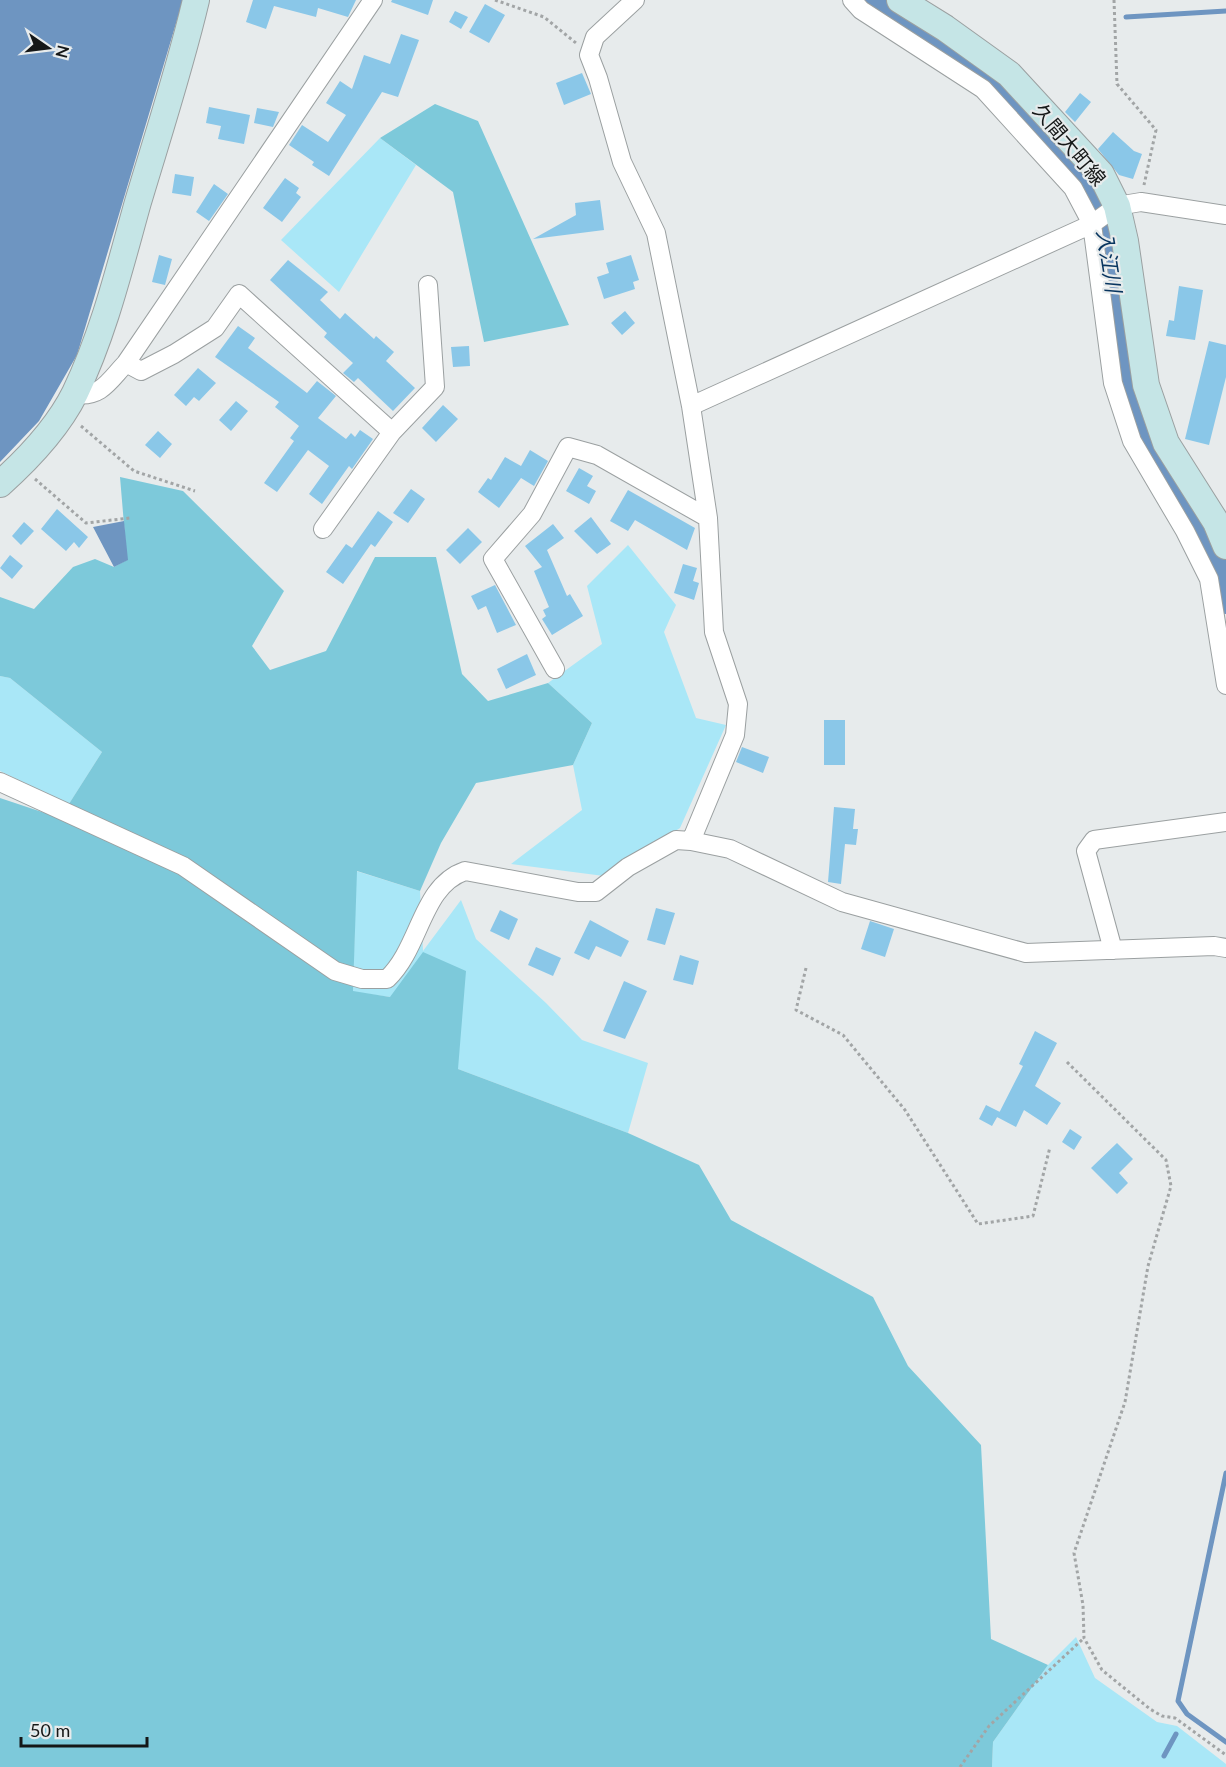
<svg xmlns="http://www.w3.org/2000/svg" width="1226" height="1767" font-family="Lato,'Noto Sans JP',sans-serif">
	<rect width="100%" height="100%" fill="#e7ebec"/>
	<path fill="#a9e7f7" d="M380,138L416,165L339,292L281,240Z
		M628,545L676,605L664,632L696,718L726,725L680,828L604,876L511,864L582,810L573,765L592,723L548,683L602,644L587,586Z
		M0,676L10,678L102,752L69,804L0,771Z
		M356,871L420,891L423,951L461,900L476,939L546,1003L582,1040L648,1063L628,1133L458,1069L390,997L353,992Z
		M1076,1637L1095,1678L1157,1722L1177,1726L1226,1764V1767H992L993,1742L1048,1665Z"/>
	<path fill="#7dc9da" d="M435,104L478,121L569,325L484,342L453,192L380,138Z
		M120,477L183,491L284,591L252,646L270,670L326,651L375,557H436L462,674L488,701L548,683L592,723L573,765L476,783L441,843L420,891L357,871L353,991L390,997L423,952L466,971L458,1069L628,1133L699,1165L731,1220L873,1297L908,1366L981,1445L991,1639L1048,1665L993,1742L992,1767H0V798L60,818L102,752L10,678L0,676V597L34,609L73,567L95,559L114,567L127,560Z"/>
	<path fill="#6e95c1" d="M0,0H183L77,355L39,421L0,462Z
		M124,521L128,560L114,567L93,527Z"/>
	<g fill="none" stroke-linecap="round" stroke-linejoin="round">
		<path stroke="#6e95c1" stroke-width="5" d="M1126,17L1226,11
			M1226,1473L1178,1701L1187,1714L1226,1742
			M1164,1756L1176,1734"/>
		<path stroke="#6e95c1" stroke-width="30" d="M878,0L938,37L1002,88L1085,177L1108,231L1125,370L1147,441L1203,527L1221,573L1226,599"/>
	</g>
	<path fill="#8ac7e8" d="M253,0H356L348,17L318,8L316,17L274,6L266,29L246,22Z
		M392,0H433L428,15L391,2Z
		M485,4L505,15L489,43L469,32Z
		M455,11L468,17L461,29L449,22Z
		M401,34L419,40L398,97L382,92L329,176L312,165L314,162L289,145L302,125L328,142L346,115L326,103L340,81L352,89L364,55L390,64Z
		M582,73L591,94L564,105L556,83Z
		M1080,93L1091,102L1075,122L1065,112Z
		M209,107L250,115L244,144L218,139L221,126L206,123Z
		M257,108L279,112L273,127L254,123Z
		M1113,132L1134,151L1142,154L1133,179L1119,175L1098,149Z
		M175,174L194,177L191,196L172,193Z
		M285,178L299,188L296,193L301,197L282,222L263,208Z
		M214,184L228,194L209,221L196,212Z
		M600,200L604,230L533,239L576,215L575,203Z
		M159,255L172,259L165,285L152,282Z
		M631,255L639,280L633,282L635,289L604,299L597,277L609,273L606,263Z
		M288,260L328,292L320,300L340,319L345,313L374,339L376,336L394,352L386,361L415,388L393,411L358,378L354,382L343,373L353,363L324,337L327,333L270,280Z
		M1179,286L1203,290L1195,340L1166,336L1169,320L1174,321Z
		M625,311L635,323L622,335L611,323Z
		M238,326L255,338L248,348L307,393L317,381L336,396L318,418L346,439L351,433L355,437L360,430L373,439L352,469L349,466L322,504L309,494L329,466L308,450L277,492L264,483L294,441L290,438L299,426L275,407L279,402L215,357Z
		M1209,341L1226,345V377L1209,445L1185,439Z
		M469,346L470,366L453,367L451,347Z
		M198,368L216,383L199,401L194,397L186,406L174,395Z
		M236,401L248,411L231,431L219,420Z
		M443,405L458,419L436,442L422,428Z
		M158,431L172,444L160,458L145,445Z
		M530,450L548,461L534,486L521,478L499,508L478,492L488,478L491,480L505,457L521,466Z
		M579,468L593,476L587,486L596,491L589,504L566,491Z
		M411,489L425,499L408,523L393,513Z
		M628,490L695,528L687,550L635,520L628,531L610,521Z
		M57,509L88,537L79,548L74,542L66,551L41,529Z
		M378,511L393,522L375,547L371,544L343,584L326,572L346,544L352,548Z
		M591,517L611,544L597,554L574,531Z
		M24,522L34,531L21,545L12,536Z
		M553,524L564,538L547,550L567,596L570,594L583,616L552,635L542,619L546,616L543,610L549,607L534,571L542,567L525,546Z
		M468,528L482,542L460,564L446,550Z
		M10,555L23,566L12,579L0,568Z
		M683,564L697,568L693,581L699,583L694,600L674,593Z
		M495,585L516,625L497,633L486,606L478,610L471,596Z
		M527,654L536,675L506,689L497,669Z
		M824,720H845V765H824Z
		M742,747L769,757L763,773L736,762Z
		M834,807L855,809L853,829H858L856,845L845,844L841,884L828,882Z
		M656,908L675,913L665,945L647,940Z
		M500,910L518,919L509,940L490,931Z
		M590,920L629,941L621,957L596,946L589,960L574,953Z
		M870,921L894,929L885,957L861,949Z
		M536,947L561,958L553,976L528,965Z
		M680,955L699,961L693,985L673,980Z
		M624,981L647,991L625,1039L603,1031Z
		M1035,1031L1057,1043L1035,1086L1061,1103L1047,1125L1024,1110L1016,1127L997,1117L1023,1066L1019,1064Z
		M986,1105L1000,1112L992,1126L979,1119Z
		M1070,1129L1082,1137L1074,1150L1062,1142Z
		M1117,1143L1133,1159L1119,1173L1128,1183L1117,1194L1091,1168Z"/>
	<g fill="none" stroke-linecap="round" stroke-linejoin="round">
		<defs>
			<path id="street" d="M635,0L595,37L589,55L598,78L622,162L656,233L691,406L708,518L714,632L738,704L735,735L691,841
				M852,0L861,10L983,89L1073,188L1092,224L1113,383L1132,441L1185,531L1209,579L1226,685
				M126,363L141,371L174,354L215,328L239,294L392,432
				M75,394C101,398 109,381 126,363L373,0
				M691,406L1092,224L1117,206L1141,202L1226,215
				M323,529L392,432L435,387L428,285
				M555,669L493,559L532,514L568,447L597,455L708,518
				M0,782L183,866L335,971L362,979H387C421,947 421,886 465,871L578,892H596L628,867L676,840L691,841L730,849L842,902L1026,953L1214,946L1226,948
				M1113,950L1086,851L1094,840L1226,822"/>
			<path id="secondary" d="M900,0L945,28L1009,74L1101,174L1117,206L1125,241L1146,385L1166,443L1216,522L1226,546
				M0,484C28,459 58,427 75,393C104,333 120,266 138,202C158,135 180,68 196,0"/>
		</defs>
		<use href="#street" stroke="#9ba0a1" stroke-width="20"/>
		<use href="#secondary" stroke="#9ba0a1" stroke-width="28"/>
		<path stroke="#a2a5a6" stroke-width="3" stroke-dasharray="3 3" stroke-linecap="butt" d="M495,0L544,17L576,43
			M1114,0L1117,84L1156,130L1144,185
			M81,426L134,471L195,491
			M35,479L86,523L130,518
			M806,968L796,1010L843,1035L905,1110L978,1224L1033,1216L1050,1147
			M1067,1062L1166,1160L1171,1186L1148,1266L1125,1402L1074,1553L1083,1605L1084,1638L1102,1670L1150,1709L1162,1716L1175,1718L1226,1755
			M960,1767L989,1726L1084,1638"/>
		<use href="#street" stroke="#fff" stroke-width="18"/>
		<use href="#secondary" stroke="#c5e5e6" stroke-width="26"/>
	</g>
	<g text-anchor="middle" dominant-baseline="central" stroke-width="4.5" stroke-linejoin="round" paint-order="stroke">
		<g font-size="20" fill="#151717" stroke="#e7ebec">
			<text transform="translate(1070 144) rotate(50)">久間大町線</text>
		</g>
		<g font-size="21" font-style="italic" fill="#08355f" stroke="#e7ebec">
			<text transform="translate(1110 261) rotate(81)">入江川</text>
		</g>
	</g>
	<g transform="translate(48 48) rotate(104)" stroke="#e7ebec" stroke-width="4.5" paint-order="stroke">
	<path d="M0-4.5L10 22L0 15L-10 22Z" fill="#151717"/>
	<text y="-9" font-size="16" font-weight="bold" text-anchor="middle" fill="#151717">N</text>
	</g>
	<path d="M21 1737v9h126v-9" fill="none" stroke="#151717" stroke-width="3"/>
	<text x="30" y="1737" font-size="18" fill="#151717" stroke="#e7ebec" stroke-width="4.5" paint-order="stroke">50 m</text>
</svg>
